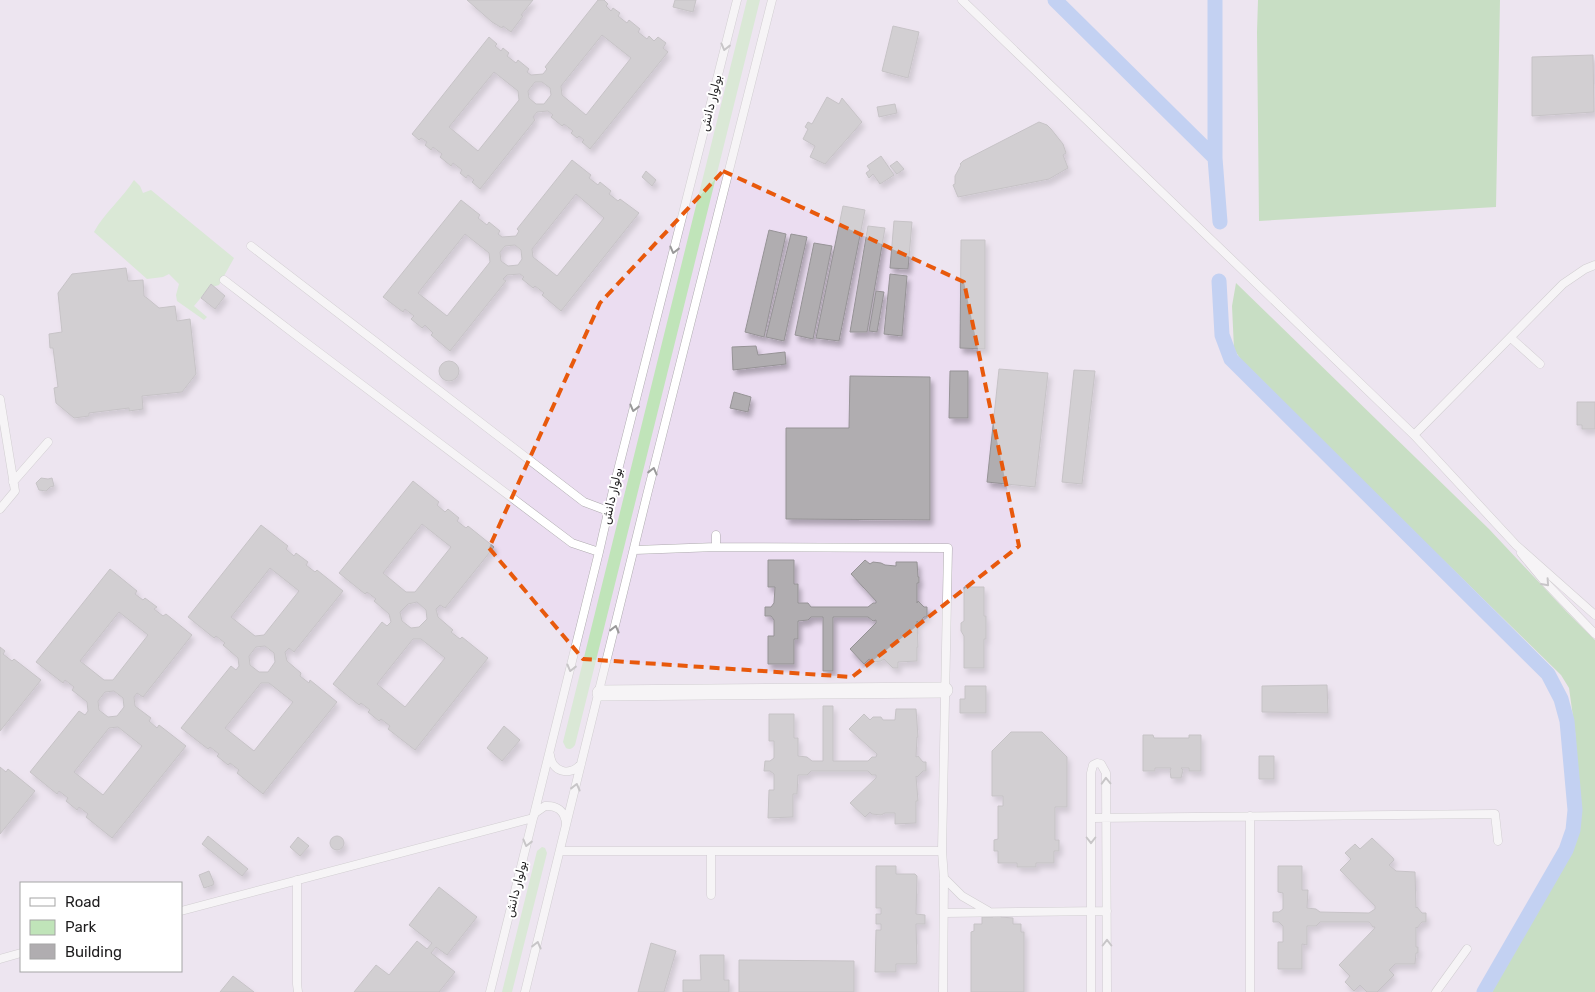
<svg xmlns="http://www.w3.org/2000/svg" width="1595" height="992" font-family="Rubik,'Noto Sans Arabic',sans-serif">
	<defs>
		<filter id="shadow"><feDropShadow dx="3" dy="5" stdDeviation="2.5" flood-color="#0004"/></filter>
	</defs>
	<rect width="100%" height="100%" fill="#efebef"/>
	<path fill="#ebddf1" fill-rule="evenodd" d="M0,0H1595V992H0ZM21,883H181V971H21Z"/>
	<path fill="#c0e4b9" d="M747,0H760L575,745C572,749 570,750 566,748L563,742Z
		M134,180L140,186L143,193L151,190L234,258L219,285L209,288L194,306L207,317L204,320L177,301L176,295L179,284L169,274L163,277L147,279L94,232C104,213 123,198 134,180Z
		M542,847L545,848L547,853L512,992H502L537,851Z"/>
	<path fill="#9acf90" d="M1258,0H1500L1496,207L1259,221L1257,32Z
		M1236,283L1489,529L1566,611L1595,640V992H1492L1566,860L1581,822L1575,731L1569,688L1561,675L1245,366L1234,349L1232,306Z"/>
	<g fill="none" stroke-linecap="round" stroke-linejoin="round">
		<path stroke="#8fb2f5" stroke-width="15" d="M1055,0L1215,158
			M1215,0V158L1220,222
			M1219,281L1222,335L1231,359L1548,674L1561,699L1567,721L1575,810L1573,830L1566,850L1484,992"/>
	</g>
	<path fill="#b0adb0" stroke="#969396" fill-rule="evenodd" filter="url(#shadow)" d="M467,0H533L521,15L523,16L511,32L503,26L502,28L492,22Z
		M598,0H604L608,4L606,6L611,11L613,8L620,13L618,16L627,23L629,20L640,29L638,32L647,39L649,36L654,41L658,37L666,43L663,48L668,52L590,149L582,142L584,140L579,136L577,138L571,133L573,131L564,124L562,126L551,117L553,115L548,111L537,112L533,117L535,120L480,189L472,182L474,180L468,175L466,178L460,173L462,170L457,166L453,163L451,166L440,157L442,154L433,147L431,150L425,145L427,142L421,138L419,140L412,134L489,37L497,44L495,46L501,51L503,48L509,53L507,56L516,63L518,60L529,69L527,72L531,75L543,74L547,69L545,67ZM602,35L631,58L586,115L562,95L561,86ZM494,72L518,91L519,100L478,151L449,127ZM535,82H542L550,88L551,95L544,104H536L529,98L528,91Z
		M675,0H696L693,12L673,7Z
		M893,26L919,32L908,78L882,71Z
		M1593,55L1594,112L1532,116V57Z
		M827,97L839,104L842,98L862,122L825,164L810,157L815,146L803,139L808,129L805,127L808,122L812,124Z
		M895,104L897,113L879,117L877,107Z
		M1039,122L1047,125L1051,129L1063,144L1066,153L1063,155L1068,168L1049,179L958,197L953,185L955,184V176L961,165L960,164L963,161Z
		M881,156L894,175L880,184L873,174L869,178L866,173L870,170L867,166Z
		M572,160L591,175L589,178L598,185L600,182L611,191L609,194L618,201L620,199L639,213L561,311L542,295L544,293L535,286L533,288L522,279L524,277L520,274L507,275L503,279L506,281L450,351L431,335L433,333L425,325L422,328L411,319L414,316L405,309L403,312L383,297L461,200L480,215L478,218L487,225L489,222L500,231L498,234L502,237L516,236L519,231L517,229ZM576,194L604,218L557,276L533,257L532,249ZM465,234L489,253L490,262L447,316L418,293ZM515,245L521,250L522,259L518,265L508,266L501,261L500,252L505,246Z
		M897,161L904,169L897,174L890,166Z
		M646,171L656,180L652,186L642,177Z
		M843,206L865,210L839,341L816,338Z
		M894,221L912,222L908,269L890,268Z
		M868,226L885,228L867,332H850Z
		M769,230L786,234L764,337L745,332Z
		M791,234L807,237L784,341L766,337Z
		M961,240H985V349L960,348Z
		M814,243L832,246L813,339L795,335Z
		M126,268L128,281L143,280L144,296L147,298L159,308L175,306L177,321L190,319L196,374L182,392L142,396L143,409L129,411V408L89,413V416L74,418L56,403L54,388L58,387L53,348H50L49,334L62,332L58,293L72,274Z
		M890,274L907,276L902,336L884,334Z
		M211,284L225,296L215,309L201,298Z
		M876,291L884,292L877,332L869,331Z
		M756,346L758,355L785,352L786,364L733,370L732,347Z
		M439 371a10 10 0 1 1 20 0a10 10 0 1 1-20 0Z
		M999,369L1048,373L1035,487L987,482Z
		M1074,370L1095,371L1082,484L1062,482Z
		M950,371H968V418H949Z
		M850,376L930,377V520L786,519V428H849Z
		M734,392L751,397L748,412L730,408Z
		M1577,402H1595V429H1582V425H1577Z
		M41,478L48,479L52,478L54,486L50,487L46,491L39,490L36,483Z
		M413,481L439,502L437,505L445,512L448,509L459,518L457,521L466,528L468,526L494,547L445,608L440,605L436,609L438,617L453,630L451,632L460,639L462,637L488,658L415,750L388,729L390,726L381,719L379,721L368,712L370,710L361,703L359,705L333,684L382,622L387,626L391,622L389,614L374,601L376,599L367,592L365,594L339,573ZM422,524L451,547L415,592H406L383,573ZM417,602L426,610L427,619L419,627L411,628L402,621L400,612L408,604ZM413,639H421L445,658L405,707L377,684Z
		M261,525L288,546L286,549L294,556L296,553L308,562L306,565L315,572L317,570L343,591L294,652L289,648L285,652L287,661L301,673L300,676L309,683L310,680L337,702L263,794L237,773L239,770L230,763L228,765L217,756L219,754L210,747L208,749L181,728L231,666L236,670L239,666L238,658L223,645L225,643L216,636L214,638L188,617ZM270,568L299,591L264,635L255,636L231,617ZM265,646L274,653L275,662L268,672H259L250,665L249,656L256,647ZM261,683H269L293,702L254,751L225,728Z
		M768,560H794V584H798V603H808L811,607H868L873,603H876V601L851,574L865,560L870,564L873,562L881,563L885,565L896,566V562H917L918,577H919V583H917V603L918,601L924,607H927V617H924L919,623L917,621L918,647H917V661L898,662V668H893L884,659L881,661L873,662L869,659L864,664L850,649L876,623V620L873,621L868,617H833V671H823V617H811L808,620L798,621V639H794V664H768V636H774V620L771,616H765V607H771L774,603L775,587H768Z
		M110,569L137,591L135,594L143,600L145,598L157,607L154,609L163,616L166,614L192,635L143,697L137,693L134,697L135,706L151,718L149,721L157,728L159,725L186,746L112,838L86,817L88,814L79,807L77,810L66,801L68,798L59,791L57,794L30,772L79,711L85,715L88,711L87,702L72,690L74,687L65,680L63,683L36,662ZM119,612L148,635L113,680H104L80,661ZM114,691L123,698L124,707L117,716L108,717L99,710L98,701L105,692ZM118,727L142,746L103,795L74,772L109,728Z
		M964,587H984V616H986V639H984V668H964V636L961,631V623L964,621Z
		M0,647L5,651L3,654L12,661L14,659L41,680L0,731Z
		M1327,685L1328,713L1262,712V686Z
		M965,686H986V713H960V699H965Z
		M823,706H833V761H868L872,757H876L877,754L849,729L864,714L870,720L873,717H881L883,720H895L896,709H916L918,737H917L916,757L918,756L923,762H926V771H923L917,777L916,776L918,801H916V823L895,824V813H885L881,815L872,814L870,812L865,817L850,803L876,778V775H872L868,771H811L807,775H798L797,794H793V817L768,818L769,790H774V774L770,771H764L765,761H770L774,758V741H769V714H794V738H798V756L807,757L812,761H823Z
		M504,726L520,740L502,761L487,748Z
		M1011,732H1042L1067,757V807H1055V840H1059V851H1054V863H1036V867H1017V863H998V851H994V840L998,839V806H1003V796H992V751Z
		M1143,735H1153L1154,738H1189V735H1201V771H1189V768H1181L1183,770L1181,778H1171L1170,771L1171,768H1155V771H1143Z
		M1259,756H1274V779H1259Z
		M0,767L6,772L8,769L35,791L0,834Z
		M330 843a7 7 0 1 1 14 0a7 7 0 1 1-14 0Z
		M208,836L248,869L242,876L202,844Z
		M298,837L309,846L300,856L290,847Z
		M1372,838L1393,858L1394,860L1389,865L1396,871L1415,872L1416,908L1417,907L1422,913H1426V922H1422L1417,928L1416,927V947H1418V953H1416L1415,964H1395L1389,970L1394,975L1377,992H1367L1360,985L1354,991L1345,982L1350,976L1339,965L1374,929L1375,927H1373L1369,922H1320L1316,926H1307V945L1302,944V969H1278V942H1283V926L1279,922H1273V912H1279L1283,909V893L1278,892V866H1302V890H1308L1307,908L1316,909L1320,912L1369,913L1375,909V906L1340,870L1351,859L1345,853L1355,844L1360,849Z
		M876,866H896V874H915L917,876L916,914L925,915V924H916L917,962L916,964H896V972H875L876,930H881V924H876V914H881V908H876Z
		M209,871L214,883L213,885L204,888L199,875Z
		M439,887L477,917L447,955L436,947L431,953L455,972L439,992H354L376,965L389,975L417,941L427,949L432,943L409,925Z
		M1001,913V917L1013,918V924H1021V932H1024V992H971V932L974,931V924H982V917H993V914Z
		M651,943L676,951L664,992H638Z
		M700,955H724V980H729V992H683V980H701Z
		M739,960L854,961V992H739Z
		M233,976L254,992H220Z"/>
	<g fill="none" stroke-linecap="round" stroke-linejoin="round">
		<defs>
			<path id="lane" d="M962,0L1414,435L1516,545L1595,615
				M251,246L584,502L608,511
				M224,280L301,339L572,543L599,552
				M1511,338L1540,364
				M0,399L15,491L0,509
				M1414,435L1563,284L1585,269L1595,265
				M13,482L48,442
				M716,535V547
				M635,550L716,547L948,548L942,851L944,878L943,992
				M1521,553L1546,583L1595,634
				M550,755C552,772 570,777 581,764
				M1250,816V992
				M1091,818L1495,814L1498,841
				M560,851H942
				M711,851V895
				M944,878L962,896L988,911
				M297,880V984L298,992
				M181,911L533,818L535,813L545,806C557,805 565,811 566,824
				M944,913L1107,911
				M0,959L21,953
				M490,992L599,552L614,486L737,0
				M525,992L647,495L772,0
				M1091,992V773L1093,765L1097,763L1101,764L1106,773L1107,992
				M1436,992L1467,949"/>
			<path id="street" d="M600,693L945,690"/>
		</defs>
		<use href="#lane" stroke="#aeabae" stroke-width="9"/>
		<use href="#street" stroke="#aeabae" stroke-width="16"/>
		<use href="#lane" stroke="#fff" stroke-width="8"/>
		<use href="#street" stroke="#fff" stroke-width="15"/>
	</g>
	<defs><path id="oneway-chevron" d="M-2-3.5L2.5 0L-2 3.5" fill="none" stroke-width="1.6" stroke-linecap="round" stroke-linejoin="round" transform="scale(1.25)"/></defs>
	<g stroke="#9a999a">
		<use href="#oneway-chevron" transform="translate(725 47) rotate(104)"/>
		<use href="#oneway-chevron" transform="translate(674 250) rotate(104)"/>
		<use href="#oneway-chevron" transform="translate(634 408) rotate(104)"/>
		<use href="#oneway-chevron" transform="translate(653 471) rotate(-76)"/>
		<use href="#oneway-chevron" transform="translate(1546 583) rotate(48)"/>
		<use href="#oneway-chevron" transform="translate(615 629) rotate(-76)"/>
		<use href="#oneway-chevron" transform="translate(571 668) rotate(104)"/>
		<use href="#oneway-chevron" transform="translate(1106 781) rotate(-92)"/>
		<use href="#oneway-chevron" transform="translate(576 787) rotate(-76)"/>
		<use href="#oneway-chevron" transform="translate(1091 840) rotate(90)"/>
		<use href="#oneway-chevron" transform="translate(527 843) rotate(104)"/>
		<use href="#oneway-chevron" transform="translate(1107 943) rotate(-90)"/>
		<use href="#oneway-chevron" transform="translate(537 945) rotate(-76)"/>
	</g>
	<path d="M0 0H1595V992H0ZM723,171L964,282L1019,546L852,677L583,659L489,548L600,303Z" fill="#efebef" fill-opacity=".55" fill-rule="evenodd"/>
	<path fill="none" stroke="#e8590c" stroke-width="4" stroke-dasharray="10 6" stroke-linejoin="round" d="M723,171L964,282L1019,546L852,677L583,659L489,548L600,303Z"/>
	<g text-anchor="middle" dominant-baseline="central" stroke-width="4" stroke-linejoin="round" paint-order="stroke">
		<g font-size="12" fill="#1e1d1e" stroke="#fff">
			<text transform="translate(711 103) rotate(-76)">بولوار دانش</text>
			<text transform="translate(612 496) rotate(-77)">بولوار دانش</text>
			<text transform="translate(516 889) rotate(-76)">بولوار دانش</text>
		</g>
	</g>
	<rect x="20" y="882" width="162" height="90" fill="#ffffff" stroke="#a5a5a5"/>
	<rect x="30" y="898" width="25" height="8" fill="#ffffff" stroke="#a5a5a5"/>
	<text x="65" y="907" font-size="15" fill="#1e1d1e">Road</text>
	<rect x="30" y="920" width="25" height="15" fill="#c0e4b9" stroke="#a5a5a5"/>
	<text x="65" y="932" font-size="15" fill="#1e1d1e">Park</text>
	<rect x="30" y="944" width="25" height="15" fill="#b0adb0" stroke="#a5a5a5"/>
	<text x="65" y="957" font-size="15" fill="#1e1d1e">Building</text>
</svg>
